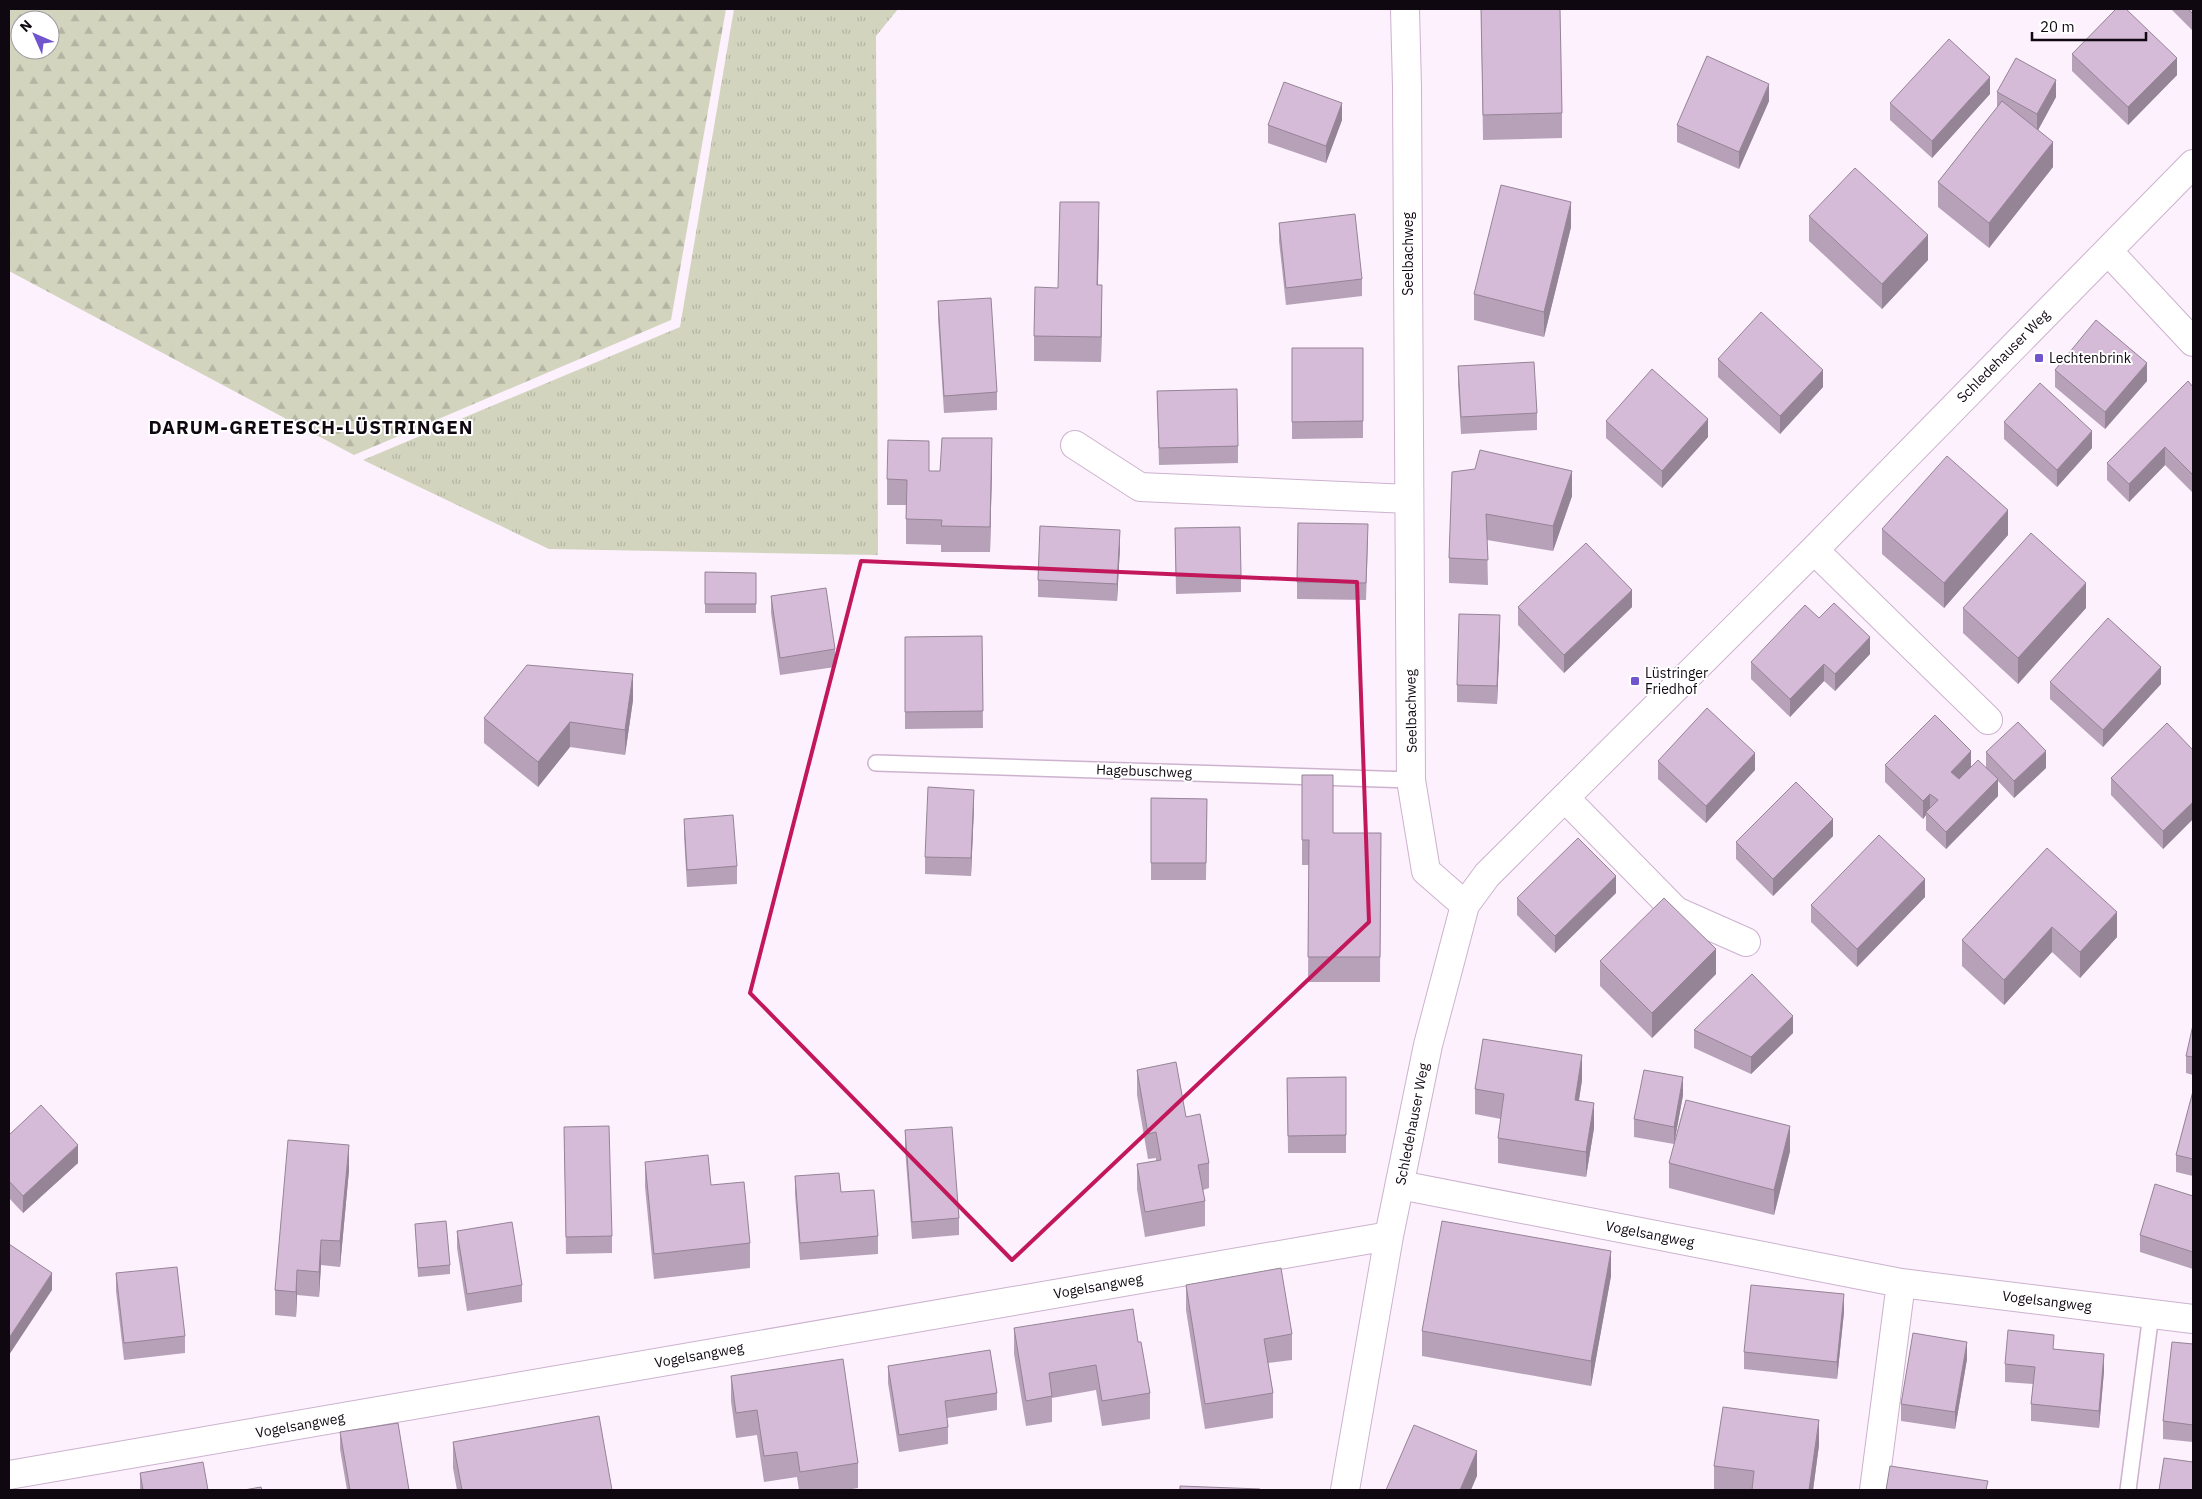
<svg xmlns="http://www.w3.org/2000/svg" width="2202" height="1499" font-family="'IBM Plex Sans',sans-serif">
	<defs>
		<pattern id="grass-tufts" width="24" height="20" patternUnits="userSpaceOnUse" patternTransform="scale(1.25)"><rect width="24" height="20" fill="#d2d4be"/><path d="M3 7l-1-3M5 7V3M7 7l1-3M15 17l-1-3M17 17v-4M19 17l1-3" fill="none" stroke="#b3b4a2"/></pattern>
		<pattern id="forest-firs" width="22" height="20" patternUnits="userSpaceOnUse" patternTransform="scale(1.25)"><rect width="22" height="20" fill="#d2d4be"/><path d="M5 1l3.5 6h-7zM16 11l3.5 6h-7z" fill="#b3b4a2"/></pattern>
	</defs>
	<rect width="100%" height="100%" fill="#fcf1fd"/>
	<path fill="url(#grass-tufts)" d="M734,9H898L876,36L878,555L549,549L363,460L680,327Z"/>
	<path fill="url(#forest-firs)" fill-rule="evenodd" d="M9,9H726L671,320L354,455L9,271ZM20,20H50V50H20Z"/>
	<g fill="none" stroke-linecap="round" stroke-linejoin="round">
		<defs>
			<path id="service" d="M876,763L1411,780
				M2128,1490L2151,1314"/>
			<path id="minor" d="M1405,9L1407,87L1411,780L1426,871L1465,905
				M2108,251L2193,342
				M1075,445L1140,487L1409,499
				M1814,550L1988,720
				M1565,798L1676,911L1746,942
				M1400,1185L1901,1283L2193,1319
				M9,1475L1389,1236
				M1345,1490L1389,1236L1428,1045L1465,905L1487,875L1814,550L2193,164
				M1874,1490L1901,1283"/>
		</defs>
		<use href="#service" stroke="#cdb2ce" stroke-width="18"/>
		<use href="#minor" stroke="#cdb2ce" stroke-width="30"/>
		<use href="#service" stroke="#fff" stroke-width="15"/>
		<use href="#minor" stroke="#fff" stroke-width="28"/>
	</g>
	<path fill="#b7a1b9" d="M1481,9L1562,113V138L1483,140Z
		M2171,9H2193V31Z
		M2072,54L2177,75L2128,125L2072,71Z
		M1997,92L2056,97L2038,130L2053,167L1989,248L1938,207V182L1997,108Z
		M1990,94L1932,158L1890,120V103Z
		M1769,101L1739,169L1677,142V125Z
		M1342,120L1326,163L1268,143V125Z
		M1809,216L1928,260L1882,309L1809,241Z
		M1279,223L1362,279V296L1286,305L1279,241Z
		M1099,227L1098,285L1102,310L1101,362L1034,361V336L1058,288Z
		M1571,227L1544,337L1474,320V294Z
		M938,301L997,392V410L944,413L938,318Z
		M1292,348H1363V438L1292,439Z
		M1718,359L1823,387L1780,434L1718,377Z
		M1458,366L1537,413V430L1461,434L1458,384Z
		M2055,370L2147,381L2105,429L2055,387Z
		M2193,387V493L2165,465L2129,502L2107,480V463Z
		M1157,391L1238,446V463L1159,465Z
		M1606,421L1708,437L1662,488L1606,438Z
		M2004,422L2092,448L2057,487L2004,439Z
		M992,464L990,552H941V545L906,544V505H887V479L929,471H940Z
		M1452,472L1572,496L1553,551L1487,540L1488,585L1449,583V558Z
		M1175,528L1241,575V592L1176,594Z
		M1882,529L2008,535L1944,608L1882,554Z
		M1368,541L1366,600L1297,599V582Z
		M1120,547L1117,601L1038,597V580Z
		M705,572L756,573V613H705Z
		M771,596L835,649V667L780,675L771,613Z
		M1518,607H1632L1564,673L1518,625Z
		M1963,608H2086L2018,684L1963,633Z
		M1500,633L1497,704L1457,702V685Z
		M982,636L983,728L905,729V637Z
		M1870,654L1835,691L1824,681L1790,717L1751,679V662Z
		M2050,682L2161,684L2103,747L2050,699Z
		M633,700L625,755L570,747L538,787L484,743V718Z
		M2193,750V819L2163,849L2111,795V778Z
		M1986,752L2046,768L2014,798L1998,781V796L1946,849L1926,830V815L1923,819L1885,782V765L1971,767L1986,768Z
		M1658,761L1755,770L1706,823L1658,779Z
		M1302,775L1333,833H1381L1380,982H1308L1309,865H1302Z
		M1151,798L1207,799L1206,880H1151Z
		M974,807L971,876L925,874V857Z
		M684,819L737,866V884L687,887L684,836Z
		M1833,836L1773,896L1736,859V842Z
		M2047,848L2117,937L2080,978L2052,952L2004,1005L1962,966V940Z
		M1616,893L1555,953L1517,915V898Z
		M1925,897L1857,967L1811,922V905Z
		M1600,961L1716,974L1652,1038L1600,986Z
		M2193,1025V1075L2186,1073V1056Z
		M1694,1030L1793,1033L1751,1074L1694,1048Z
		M1137,1070L1186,1117L1209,1163V1188L1203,1190L1205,1201V1226L1145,1237L1137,1189V1164L1156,1161V1158L1148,1159L1137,1095Z
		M1346,1077V1153H1288L1287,1078Z
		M1582,1080L1579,1100L1594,1128L1586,1177L1498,1163V1138L1501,1119L1475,1114V1089Z
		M2193,1091V1176L2176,1172V1155Z
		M1683,1095L1674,1144L1634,1137V1119Z
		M564,1127L612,1236V1253L566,1254Z
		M905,1130L959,1218V1235L912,1239L905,1148Z
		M9,1135L78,1163L23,1213L9,1198Z
		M1790,1151L1774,1215L1669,1188V1163Z
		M645,1162L750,1243V1268L654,1279L645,1187Z
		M349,1170L340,1267L321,1265L319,1297L297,1295L296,1317L275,1315V1290Z
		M795,1176L841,1192L878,1236V1254L800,1260L795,1194Z
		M2193,1196V1269L2140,1252V1235Z
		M415,1224L450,1265V1274L418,1277Z
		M457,1231L522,1285V1302L467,1311L457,1248Z
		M116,1273L185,1336V1353L124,1360L116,1291Z
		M1611,1276L1591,1386L1422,1356V1331Z
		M1186,1285L1292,1334V1360L1268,1363L1273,1393V1418L1205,1429L1186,1310Z
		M1844,1312L1837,1379L1744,1369V1352Z
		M1014,1328L1138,1342L1150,1393V1419L1102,1426L1096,1390L1052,1398V1422L1026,1426L1014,1354Z
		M2193,1344V1442L2163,1439V1421Z
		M2054,1349L2104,1371L2099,1428L2031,1421V1404L2033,1384L2005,1382V1364Z
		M1967,1359L1955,1429L1901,1421V1404Z
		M888,1366L997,1393V1410L947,1418L948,1427V1444L899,1452L888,1383Z
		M731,1376L858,1463V1488L846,1490H799L797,1477L764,1482L757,1435L736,1438L731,1401Z
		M340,1432L409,1490H347L340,1449Z
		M453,1442L612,1490H457L453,1468Z
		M1819,1445L1813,1490H1714V1466Z
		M140,1473L208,1490H140Z"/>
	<path fill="#958396" d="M2177,58V75L2128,125V107Z
		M1990,77V94L1932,158V141Z
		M2056,80V97L2037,132V114Z
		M1769,84V101L1739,169V152Z
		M1342,103V120L1326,163V146Z
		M2053,142V167L1989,248V223Z
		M1099,202V227L1097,310V285Z
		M1571,202V227L1544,337V312Z
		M1928,235V260L1882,309V284Z
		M1102,285V310L1101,362V337Z
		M2147,363V381L2105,429V412Z
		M1823,370V387L1780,434V416Z
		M1708,419V437L1662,488V471Z
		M2092,431V448L2057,487V470Z
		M992,438V464L990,552V527Z
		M2165,447V465L2129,502V484Z
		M1572,471V496L1553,551V526Z
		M2008,510V535L1944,608V583Z
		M1120,530V547L1117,601V584Z
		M2086,583V608L2018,684V658Z
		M1632,590V607L1564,673V655Z
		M1500,615V633L1497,704V686Z
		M1870,637V654L1835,691V674Z
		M1824,664V681L1790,717V699Z
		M2161,667V684L2103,747V730Z
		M633,674V700L625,755V730Z
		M570,722V747L538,787V762Z
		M1971,751V768L1951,789V772Z
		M2046,751V768L2014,798V781Z
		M1755,753V770L1706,823V806Z
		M1998,779V796L1946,849V832Z
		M974,790V807L971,876V858Z
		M1930,794V811L1926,812V815L1923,819V801Z
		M2193,802V819L2163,849V831Z
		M1833,819V836L1773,896V879Z
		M1616,876V893L1555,953V936Z
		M1925,879V897L1857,967V949Z
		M2117,912V937L2080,978V952Z
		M2052,927V952L2004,1005V980Z
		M1716,949V974L1652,1038V1013Z
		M1793,1016V1033L1751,1074V1057Z
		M1582,1055V1080L1575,1125V1100Z
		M1683,1077V1095L1674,1144V1127Z
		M1594,1103V1128L1586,1177V1152Z
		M1790,1126V1151L1774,1215V1190Z
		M78,1145V1163L23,1213V1196Z
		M349,1145V1170L340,1267V1241Z
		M321,1240V1265L319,1297V1272Z
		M1611,1251V1276L1591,1386V1361Z
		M297,1270V1295L296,1317V1292Z
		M52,1273V1290L9,1355V1338Z
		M1844,1294V1312L1837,1379V1362Z
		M1967,1342V1359L1955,1429V1412Z
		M2104,1354V1371L2099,1428V1411Z
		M1819,1420V1445L1813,1490H1809Z
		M1477,1451V1476L1471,1490H1460Z"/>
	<path fill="#d5bbd7" stroke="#958396" d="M1481,9H1560L1562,113L1483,115Z
		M2116,9H2126L2177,58L2128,107L2072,54Z
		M2188,9H2193V14Z
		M1949,39L1990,77L1932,141L1890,103Z
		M1707,56L1769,84L1739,152L1677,125Z
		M2016,58L2056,80L2037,114L1997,92Z
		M1284,82L1342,103L1326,146L1268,125Z
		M2002,101L2053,142L1989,223L1938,182Z
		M1855,168L1928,235L1882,284L1809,216Z
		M1501,185L1571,202L1544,312L1474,294Z
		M1060,202H1099L1097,285H1102L1101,337L1034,336L1035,287L1058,288Z
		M1355,214L1362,279L1286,288L1279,223Z
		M991,298L997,392L944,396L938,301Z
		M1761,312L1823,370L1780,416L1718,359Z
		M2096,320L2147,363L2105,412L2055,370Z
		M1292,348H1363V421L1292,422Z
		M1534,362L1537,413L1461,417L1458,366Z
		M1652,369L1708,419L1662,471L1606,421Z
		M2188,381L2193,387V475L2165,447L2129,484L2107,463Z
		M2040,383L2092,431L2057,470L2004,422Z
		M1237,389L1238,446L1159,448L1157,391Z
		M942,438H992L990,527L941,526L942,520L906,519L907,480L887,479L888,440L929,441V471H940Z
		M1480,450L1572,471L1553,526L1486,514L1488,560L1449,558L1452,472L1475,469Z
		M1947,456L2008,510L1944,583L1882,529Z
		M1298,523L1368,524L1366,583L1297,582Z
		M1040,526L1120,530L1117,584L1038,580Z
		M1240,527L1241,575L1176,576L1175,528Z
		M2031,533L2086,583L2018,658L1963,608Z
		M1586,543L1632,590L1564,655L1518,607Z
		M705,572L756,573V604H705Z
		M826,588L835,649L780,658L771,596Z
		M1834,603L1870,637L1835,674L1824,664L1790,699L1751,662L1805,605L1819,618Z
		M1459,614L1500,615L1497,686L1457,685Z
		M2108,618L2161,667L2103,730L2050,682Z
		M982,636L983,711L905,712V637Z
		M527,665L633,674L625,730L570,722L538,762L484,718Z
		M1707,708L1755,753L1706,806L1658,761Z
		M1935,715L1971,751L1951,772L1959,779L1978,760L1998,779L1946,832L1926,812L1938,800L1930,794L1923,801L1885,765Z
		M2018,722L2046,751L2014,781L1986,752Z
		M2167,723L2193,750V802L2163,831L2111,778Z
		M1302,775H1333V833H1381L1380,957H1308L1309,840H1302Z
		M1796,782L1833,819L1773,879L1736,842Z
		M928,787L974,790L971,858L925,857Z
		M1151,798L1207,799L1206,863H1151Z
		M733,815L737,866L687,870L684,819Z
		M1879,835L1925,879L1857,949L1811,905Z
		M1578,838L1616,876L1555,936L1517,898Z
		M2047,848L2117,912L2080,952L2052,927L2004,980L1962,940Z
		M1664,898L1716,949L1652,1013L1600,961Z
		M1752,974L1793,1016L1751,1057L1694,1030Z
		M2193,1025V1057L2186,1056Z
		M1483,1039L1582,1055L1575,1100L1594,1103L1586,1152L1498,1138L1504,1094L1475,1089Z
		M1176,1062L1186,1117L1200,1114L1209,1163L1198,1165L1205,1201L1145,1212L1137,1164L1161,1160L1156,1132L1148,1134L1137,1070Z
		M1644,1070L1683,1077L1674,1127L1634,1119Z
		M1346,1077V1135L1288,1136L1287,1078Z
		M2193,1091V1159L2176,1155Z
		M1686,1100L1790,1126L1774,1190L1669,1163Z
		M41,1105L78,1145L23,1196L9,1181V1135Z
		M609,1126L612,1236L566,1237L564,1127Z
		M952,1127L959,1218L912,1222L905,1130Z
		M288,1140L349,1145L340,1241L321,1240L319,1272L297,1270L296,1292L275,1290Z
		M708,1155L711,1185L744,1182L750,1243L654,1254L645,1162Z
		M839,1173L841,1192L874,1190L878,1236L800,1243L795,1176Z
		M2155,1184L2193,1196V1252L2140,1235Z
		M446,1221L450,1265L418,1268L415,1224Z
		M1442,1221L1611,1251L1591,1361L1422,1331Z
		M512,1222L522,1285L467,1294L457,1231Z
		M9,1244L52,1273L9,1338Z
		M177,1267L185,1336L124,1343L116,1273Z
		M1281,1268L1292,1334L1264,1339L1273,1393L1205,1404L1186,1285Z
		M1751,1285L1844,1294L1837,1362L1744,1352Z
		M1133,1309L1138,1342H1141L1150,1393L1102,1401L1096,1365L1049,1373L1052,1396L1026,1401L1014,1328Z
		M2008,1330L2054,1335L2053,1349L2104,1354L2099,1411L2031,1404L2035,1367L2005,1364Z
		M1913,1333L1967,1342L1955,1412L1901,1404Z
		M2172,1342L2193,1344V1425L2163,1421Z
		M990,1350L997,1393L945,1401L948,1427L899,1435L888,1366Z
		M843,1359L858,1463L800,1472L797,1452L764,1456L757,1410L736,1413L731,1376Z
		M1723,1407L1819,1420L1809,1490H1752L1754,1471L1714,1466Z
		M599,1416L612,1490H462L453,1442Z
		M398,1423L409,1490H350L340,1432Z
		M1414,1425L1477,1451L1460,1490H1386Z
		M2164,1458L2193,1462V1490H2159Z
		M203,1462L208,1490H143L140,1473Z
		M1890,1466L1988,1481L1986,1490H1886Z
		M1180,1486L1260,1489V1490H1180Z
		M261,1487L262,1490H244Z"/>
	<path fill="none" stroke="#c2185b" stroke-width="4" stroke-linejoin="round" d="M861,561L1357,582L1369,922L1012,1260L750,993Z"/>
	<g fill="#7055cf" stroke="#fff" stroke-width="2">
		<rect x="2034" y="353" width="10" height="10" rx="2.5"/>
		<rect x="1630" y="676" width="10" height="10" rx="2.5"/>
	</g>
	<g text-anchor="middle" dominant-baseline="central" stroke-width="4" stroke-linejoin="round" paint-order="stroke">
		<g font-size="14" fill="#100811" stroke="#fff">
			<text transform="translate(1408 254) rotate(-90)">Seelbachweg</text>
			<text transform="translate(2003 356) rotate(-45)">Schledehauser Weg</text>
			<text transform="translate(1411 711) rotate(-91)">Seelbachweg</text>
			<text transform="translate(1144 771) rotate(2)">Hagebuschweg</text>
			<text transform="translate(1412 1124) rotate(-79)">Schledehauser Weg</text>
			<text transform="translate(1650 1234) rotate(11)">Vogelsangweg</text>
			<text transform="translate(1098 1286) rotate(-10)">Vogelsangweg</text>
			<text transform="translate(2047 1301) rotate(7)">Vogelsangweg</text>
			<text transform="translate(699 1355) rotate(-10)">Vogelsangweg</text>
			<text transform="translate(300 1425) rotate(-10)">Vogelsangweg</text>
		</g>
		<g font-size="14" fill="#100811" stroke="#fff" text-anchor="start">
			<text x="2049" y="358">Lechtenbrink</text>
			<text x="1645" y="673">Lüstringer<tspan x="1645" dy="16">Friedhof</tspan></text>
		</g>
		<g font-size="19" font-weight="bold" letter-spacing="1" fill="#100811" stroke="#fff">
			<text x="311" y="427">DARUM-GRETESCH-LÜSTRINGEN</text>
		</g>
	</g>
	<rect width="2202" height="1499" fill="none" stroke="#100811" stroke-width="20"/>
	<g transform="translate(35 35) rotate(315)"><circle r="24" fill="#ffffff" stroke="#9f9ca0"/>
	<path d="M0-4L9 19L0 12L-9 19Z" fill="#7055cf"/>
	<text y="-8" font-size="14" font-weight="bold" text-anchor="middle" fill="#100811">N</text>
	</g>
	<path d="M2032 32v8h114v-8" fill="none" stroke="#100811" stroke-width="2.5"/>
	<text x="2040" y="32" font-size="15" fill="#100811" stroke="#ffffff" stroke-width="4" paint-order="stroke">20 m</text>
</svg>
